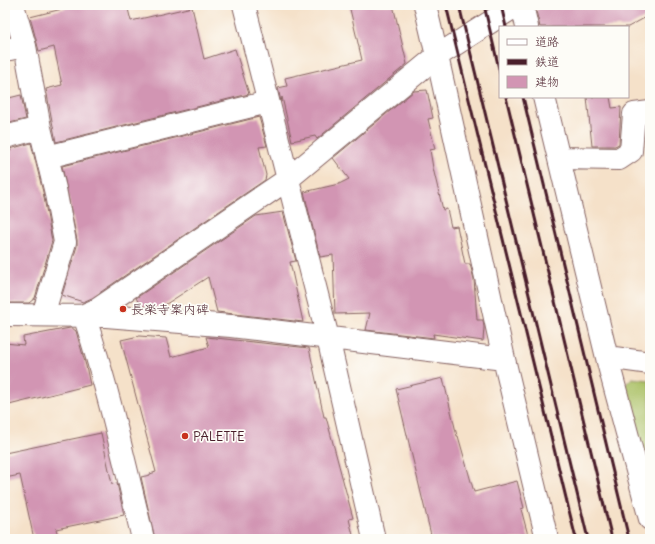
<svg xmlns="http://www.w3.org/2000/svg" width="655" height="544" font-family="Delius,'Klee One',sans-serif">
	<rect width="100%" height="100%" fill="#fdfcf7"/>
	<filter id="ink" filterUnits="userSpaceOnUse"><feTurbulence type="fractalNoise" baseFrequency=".025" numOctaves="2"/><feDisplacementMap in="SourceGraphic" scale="8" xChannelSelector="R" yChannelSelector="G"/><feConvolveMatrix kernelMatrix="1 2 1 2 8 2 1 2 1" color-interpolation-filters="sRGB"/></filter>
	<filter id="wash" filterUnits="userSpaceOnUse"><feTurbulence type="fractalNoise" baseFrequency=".012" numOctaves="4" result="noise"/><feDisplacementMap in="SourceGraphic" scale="16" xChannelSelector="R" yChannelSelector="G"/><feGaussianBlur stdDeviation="0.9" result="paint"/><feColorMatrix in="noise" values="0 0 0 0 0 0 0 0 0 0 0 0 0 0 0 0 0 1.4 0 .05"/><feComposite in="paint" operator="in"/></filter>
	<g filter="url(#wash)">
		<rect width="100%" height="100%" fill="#f5e1c9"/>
		<path fill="#abc166" stroke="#7a7048" d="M632,378L650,380V477L622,388Z"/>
		<g id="blocks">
			<path fill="#d295b3" d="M78,5H127L131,21L192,7L204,59L235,49L249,94L56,142L46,89L62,85L54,47L39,51L30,17Z
				M349,5H393L407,64L317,139L315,136L292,141L282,97L281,102L278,88L287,86L285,78L362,60Z
				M542,5H650V15L628,27H540L536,11Z
				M427,90L433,118L428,119L435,149L430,150L433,168L443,210L447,209L451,227L457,226L465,264H470L474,279L477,320H483L484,327L483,341L433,334L434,338L366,330L370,313L335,314L333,255L320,257L304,192L339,184L349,179L333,158L414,91Z
				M21,95L26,119L5,124V99Z
				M587,97H610L612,108L621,107L619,144L615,146H592Z
				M259,117L267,146L259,147L266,175L265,180L92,298L83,302L62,295L77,246V240L62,166Z
				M31,143L43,192L52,241L35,298L29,303H5V151H11L10,149Z
				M283,212L296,261L290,262L303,322L217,312L208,277L160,308L141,306L136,298L256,216Z
				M70,328H72L76,331L86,366L90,385L5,406V343L24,345L23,337Z
				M139,336L166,338L171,357L209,347L206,337L309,348L324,417H326L353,518L349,519L354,539H155L141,477L150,475V474L156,472L121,340Z
				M443,378L457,436H458L474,492L517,481L524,508L521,509L529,539H432L396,389Z
				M101,433L112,484L117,483L124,515L56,529L59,539H34L20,475L5,478V453Z"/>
		</g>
	</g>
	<g filter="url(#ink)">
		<use href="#blocks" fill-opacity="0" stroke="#866362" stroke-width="1"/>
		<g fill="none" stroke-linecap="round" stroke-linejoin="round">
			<defs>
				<path id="minor" d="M13,5L25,46L40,128L55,189L65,242L43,315
					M244,5L328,338L374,539
					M425,5L437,56L504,359L547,539
					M522,5L527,27
					M5,50L25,46
					M544,97L609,366L650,519
					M5,137L40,128
					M47,157L268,102
					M559,158L619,159L631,151L634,114L650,112
					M5,315L106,316L231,326L504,359
					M84,315L98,309L288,179L437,56L517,5
					M84,315C108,388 125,464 143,539
					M607,357L650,363"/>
			</defs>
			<use href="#minor" stroke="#866362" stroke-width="24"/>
			<use href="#minor" stroke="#fff" stroke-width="22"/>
			<path stroke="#4a1f2b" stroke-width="3" d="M446,5L576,539
				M459,5L588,539
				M484,5L500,73
				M501,5L506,27
				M506,97L612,539
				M523,97L629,539"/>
		</g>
	</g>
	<g fill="#c8321e" stroke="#fdfcf7" stroke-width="1.5">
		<circle cx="123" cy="309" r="4"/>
		<circle cx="185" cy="436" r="4"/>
	</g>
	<g text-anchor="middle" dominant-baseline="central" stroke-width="3.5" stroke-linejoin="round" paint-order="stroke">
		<g font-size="13" fill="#4a1f2b" stroke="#fdfcf7" text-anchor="start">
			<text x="131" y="309">長楽寺案内碑</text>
			<text x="193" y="436">PALETTE</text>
		</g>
	</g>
	<rect width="655" height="544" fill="none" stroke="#fdfcf7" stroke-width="20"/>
	<rect x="499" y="26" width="130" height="72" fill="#fdfcf7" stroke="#b5a4a5"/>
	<rect x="507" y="39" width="20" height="6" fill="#ffffff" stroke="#b5a4a5"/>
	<text x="535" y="46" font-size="12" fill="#4a1f2b">道路</text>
	<rect x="507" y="59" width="20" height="6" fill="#4a1f2b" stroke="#b5a4a5"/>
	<text x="535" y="66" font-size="12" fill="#4a1f2b">鉄道</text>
	<rect x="507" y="76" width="20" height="12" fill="#d295b3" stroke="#b5a4a5"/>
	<text x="535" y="86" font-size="12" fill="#4a1f2b">建物</text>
</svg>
